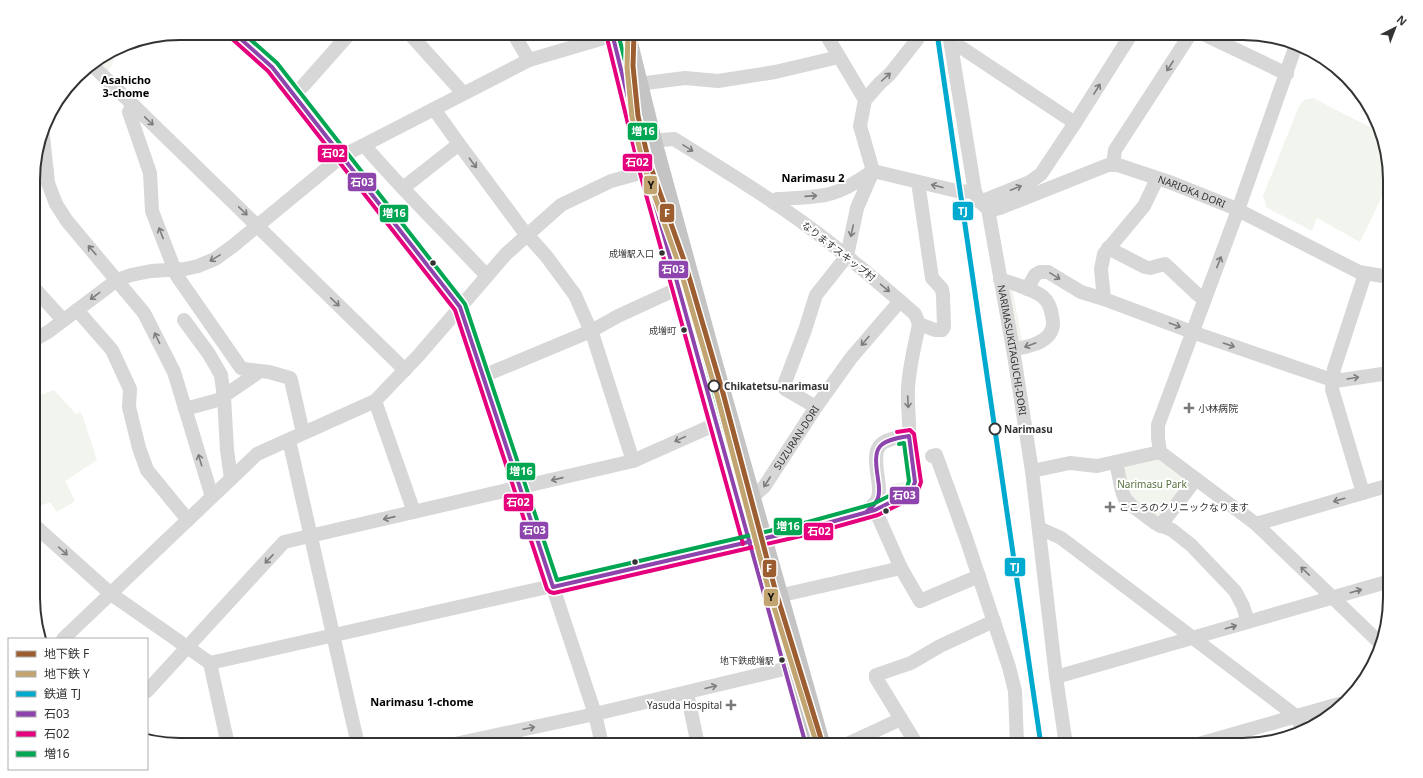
<svg xmlns="http://www.w3.org/2000/svg" width="1423" height="778" font-family="'Noto Sans','Noto Sans JP',sans-serif">
	<rect width="100%" height="100%" fill="#fff"/>
	<path fill="#f1f5ed" d="M113,51C117,57 111,66 108,72L95,62Z
		M1313,98L1378,131L1389,161V182L1360,242L1317,218L1312,231L1267,208L1263,196L1299,106L1304,100Z
		M1011,290L1013,292L1022,341L1019,343L1010,292Z
		M54,390L76,414L80,412L83,417L97,460L65,481L75,501L57,512L50,502L38,507L34,503V397Z
		M1158,456L1186,478L1188,482L1161,517L1155,518L1132,500L1122,468L1125,463Z
		M906,481L907,482V486L900,489L893,490L891,486L894,484Z"/>
	<g fill="none" stroke-linecap="round" stroke-linejoin="round">
		<g stroke="#d7d7d7" stroke-width="14">
			<path d="M234,33L272,67L460,307L595,714L602,745"/>
			<path d="M409,33L463,93"/>
			<path d="M513,33L529,60"/>
			<path d="M825,33L865,100"/>
			<path id="s1" d="M949,33L975,192L980,202L988,209L1013,349L1032,471L1056,677L1066,745"/>
			<path d="M1201,33L1287,74"/>
			<path d="M243,41L254,33"/>
			<path d="M1296,45L1238,210L1158,425V438L1160,452L1256,524L1380,643"/>
			<path d="M952,49L962,48L1075,123"/>
			<path d="M91,64L405,370"/>
			<path d="M638,84L685,78L718,81L775,72L839,57"/>
			<path d="M294,94L303,86L350,33"/>
			<path d="M133,105L129,112L150,173L152,211L177,276L241,368L244,369L269,372L290,378L291,380L303,433"/>
			<path d="M434,109L459,144L522,229L547,257L575,295L593,336L633,461"/>
			<path d="M43,136L48,183L56,204L67,221L144,313L174,372L212,497"/>
			<path d="M652,143L662,140L674,139C717,166 761,192 802,222C841,250 878,282 915,314L919,324C915,345 909,367 908,389C907,405 910,420 909,436"/>
			<path d="M364,145C402,190 446,232 487,276"/>
			<path d="M1113,164L1115,150L1191,33"/>
			<path d="M33,180L47,170"/>
			<path d="M918,182L932,278L942,289L943,295L944,327L942,330H935L919,324"/>
			<path d="M403,188L459,144"/>
			<path d="M980,202L1030,182L1041,174L1075,123L1132,33"/>
			<path d="M774,203L777,199C793,198 809,198 825,195C842,192 858,181 873,171L860,126L865,100L880,83L890,74L916,41L918,38L917,33"/>
			<path id="s2" d="M988,209L992,210L1000,208L1108,165H1118L1172,183L1232,207L1359,272L1389,277"/>
			<path d="M1108,248L1145,267L1150,268L1165,264L1198,295L1205,299"/>
			<path d="M1000,279C1013,284 1034,289 1043,297C1049,302 1051,309 1052,316C1053,320 1054,325 1052,329C1048,343 1025,348 1013,349"/>
			<path d="M34,288L63,320"/>
			<path d="M1027,289L1035,275L1040,272H1048L1081,292L1104,299L1192,332L1335,381L1389,373"/>
			<path d="M1104,299L1101,269L1104,254L1144,206L1157,179"/>
			<path d="M77,310L112,350L130,389L129,407L139,448L147,470L188,520"/>
			<path d="M184,320L209,354L221,375L224,397L227,450L231,479"/>
			<path d="M34,340L48,332L117,280L131,275L151,271L185,269L198,266L215,259L233,246L342,156L364,145L529,60L621,33"/>
			<path d="M483,376L591,331L618,316L679,288"/>
			<path d="M375,401L414,512"/>
			<path d="M816,407L785,389L784,385L805,330L816,295L847,256L857,208L873,171L957,191L975,192"/>
			<path d="M185,409L218,400L256,374L258,371"/>
			<path d="M289,440L358,745"/>
			<path d="M932,456L936,455L966,538L1009,667L1015,691L1017,745"/>
			<path d="M1116,462L1122,491L1125,499L1131,505L1155,523L1172,530L1191,545L1235,591L1243,606L1248,622"/>
			<path d="M1032,471L1070,463L1097,466L1160,452"/>
			<path d="M1363,493L1332,389L1334,369L1365,274"/>
			<path id="s3" d="M751,498L764,487L816,407L851,358L900,301"/>
			<path d="M873,505L901,568L920,601L979,576"/>
			<path d="M1256,524L1390,485"/>
			<path d="M34,525L111,594L210,663L809,528L883,507L909,493L912,490L915,482L909,436C875,440 873,446 878,479C879,485 880,491 878,498C875,504 871,508 866,512"/>
			<path d="M1160,526L1196,479"/>
			<path d="M1039,528L1061,538L1296,716L1302,728"/>
			<path d="M778,596L901,568"/>
			<path d="M63,639L257,454L375,401L419,355L506,254L561,205L611,181L659,168"/>
			<path d="M210,663L228,745"/>
			<path d="M1056,677L1390,581"/>
			<path d="M147,691L284,542L633,461L716,424"/>
			<path d="M687,693L698,745"/>
			<path d="M450,745L595,714L784,669"/>
			<path d="M845,745L901,719"/>
			<path d="M917,745L876,678V675L911,663L940,646L994,621"/>
			<path d="M1195,745L1339,704"/>
		</g>
		<path stroke="#c4c4c4" stroke-width="21" d="M625,33L652,143L713,366L820,745"/>
		<defs>
			<path id="bus-1" d="M234,33L272,67L460,307L553,587L809,528L875,510L909,493L912,490L915,482L909,436C876,441 873,447 878,479C879,485 880,492 878,498C876,504 871,508 866,512
				M612,33L646,171L806,745"/>
			<path id="bus-2" d="M606,34L640,173L743,544
				M230,37L268,71L455,310L547,589L550,592L554,593L810,534L878,515L912,498L917,493L921,482L914,434L910,430L897,432"/>
			<path id="bus-3" d="M243,33L277,63L465,304L557,580L808,522L873,504L907,487L909,481L904,443L899,444
				M618,33L652,169L755,540"/>
		</defs>
		<use href="#bus-1" stroke="#fff" stroke-width="7"/>
		<use href="#bus-2" stroke="#fff" stroke-width="7"/>
		<use href="#bus-3" stroke="#fff" stroke-width="7"/>
		<use href="#bus-1" stroke="#8e44ad" stroke-width="4"/>
		<use href="#bus-2" stroke="#e5007d" stroke-width="4"/>
		<use href="#bus-3" stroke="#00a651" stroke-width="4"/>
		<defs>
			<path id="rail-1" d="M937,33L1041,745"/>
		</defs>
		<use href="#rail-1" stroke="#fff" stroke-width="8"/>
		<use href="#rail-1" stroke="#00a9ce" stroke-width="5"/>
		<defs>
			<path id="metro-1" d="M634,33L633,66L638,116L649,162L685,263L723,393L775,589L823,745"/>
			<path id="metro-2" d="M628,33L627,67L632,117L643,163L679,265L717,395L769,591L817,745"/>
		</defs>
		<use href="#metro-1" stroke="#fff" stroke-width="8"/>
		<use href="#metro-2" stroke="#fff" stroke-width="8"/>
		<use href="#metro-1" stroke="#9c5e31" stroke-width="5"/>
		<use href="#metro-2" stroke="#c1a470" stroke-width="5"/>
	</g>
	<defs><path id="oneway-shaft" d="M-6 0H5M1.5-3L5.5 0L1.5 3" fill="none" stroke-width="1.6" stroke-linecap="round" stroke-linejoin="round"/></defs>
	<g stroke="#7d7d7d">
		<use href="#oneway-shaft" transform="translate(1170 66) rotate(123)"/>
		<use href="#oneway-shaft" transform="translate(886 77) rotate(-42)"/>
		<use href="#oneway-shaft" transform="translate(1097 89) rotate(-58)"/>
		<use href="#oneway-shaft" transform="translate(149 121) rotate(44)"/>
		<use href="#oneway-shaft" transform="translate(688 148) rotate(32)"/>
		<use href="#oneway-shaft" transform="translate(473 163) rotate(53)"/>
		<use href="#oneway-shaft" transform="translate(937 186) rotate(-166)"/>
		<use href="#oneway-shaft" transform="translate(1016 188) rotate(-22)"/>
		<use href="#oneway-shaft" transform="translate(811 196) rotate(-4)"/>
		<use href="#oneway-shaft" transform="translate(243 211) rotate(44)"/>
		<use href="#oneway-shaft" transform="translate(852 231) rotate(102)"/>
		<use href="#oneway-shaft" transform="translate(161 233) rotate(-111)"/>
		<use href="#oneway-shaft" transform="translate(92 250) rotate(-131)"/>
		<use href="#oneway-shaft" transform="translate(215 258) rotate(149)"/>
		<use href="#oneway-shaft" transform="translate(1219 262) rotate(-69)"/>
		<use href="#oneway-shaft" transform="translate(1055 276) rotate(32)"/>
		<use href="#oneway-shaft" transform="translate(885 288) rotate(40)"/>
		<use href="#oneway-shaft" transform="translate(95 296) rotate(143)"/>
		<use href="#oneway-shaft" transform="translate(335 302) rotate(44)"/>
		<use href="#oneway-shaft" transform="translate(1175 325) rotate(20)"/>
		<use href="#oneway-shaft" transform="translate(157 338) rotate(-116)"/>
		<use href="#oneway-shaft" transform="translate(865 341) rotate(131)"/>
		<use href="#oneway-shaft" transform="translate(1030 345) rotate(160)"/>
		<use href="#oneway-shaft" transform="translate(1229 345) rotate(19)"/>
		<use href="#oneway-shaft" transform="translate(1353 378) rotate(-9)"/>
		<use href="#oneway-shaft" transform="translate(908 402) rotate(87)"/>
		<use href="#oneway-shaft" transform="translate(680 439) rotate(155)"/>
		<use href="#oneway-shaft" transform="translate(200 460) rotate(-107)"/>
		<use href="#oneway-shaft" transform="translate(557 479) rotate(167)"/>
		<use href="#oneway-shaft" transform="translate(767 482) rotate(123)"/>
		<use href="#oneway-shaft" transform="translate(1339 500) rotate(164)"/>
		<use href="#oneway-shaft" transform="translate(389 518) rotate(167)"/>
		<use href="#oneway-shaft" transform="translate(63 551) rotate(42)"/>
		<use href="#oneway-shaft" transform="translate(269 559) rotate(133)"/>
		<use href="#oneway-shaft" transform="translate(1305 571) rotate(-136)"/>
		<use href="#oneway-shaft" transform="translate(1356 591) rotate(-16)"/>
		<use href="#oneway-shaft" transform="translate(1231 627) rotate(-16)"/>
		<use href="#oneway-shaft" transform="translate(711 687) rotate(-14)"/>
		<use href="#oneway-shaft" transform="translate(529 728) rotate(-12)"/>
	</g>
	<g fill="#333" stroke="#fff" stroke-width="1.5">
		<circle cx="662" cy="253" r="3.5"/>
		<circle cx="433" cy="263" r="3.5"/>
		<circle cx="684" cy="330" r="3.5"/>
		<circle cx="886" cy="511" r="3.5"/>
		<circle cx="635" cy="562" r="3.5"/>
		<circle cx="782" cy="660" r="3.5"/>
	</g>
	<g fill="#fff" stroke="#333" stroke-width="2">
		<circle cx="714" cy="386" r="5.5"/>
		<circle cx="995" cy="429" r="5.5"/>
	</g>
	<g fill="#7a7a7a" stroke="#fff" stroke-width="1.5">
		<path d="M1187 402h4v4h4v4h-4v4h-4v-4h-4v-4h4z"/>
		<path d="M1108 501h4v4h4v4h-4v4h-4v-4h-4v-4h4z"/>
		<path d="M729 699h4v4h4v4h-4v4h-4v-4h-4v-4h4z"/>
	</g>
	<g text-anchor="middle" dominant-baseline="central" stroke-width="4" stroke-linejoin="round" paint-order="stroke">
		<g font-size="9" fill="#333" stroke="#fff" text-anchor="end">
			<text x="654" y="253">成増駅入口</text>
			<text x="676" y="330">成増町</text>
			<text x="774" y="660">地下鉄成増駅</text>
		</g>
		<g font-size="10" fill="#333" stroke="#fff">
			<text stroke="none"><textPath href="#s2" startOffset="217">NARIOKA DORI</textPath></text>
			<text transform="translate(839 251) rotate(38)">なりますスキップ村</text>
			<text stroke="none"><textPath href="#s1" startOffset="326">NARIMASUKITAGUCHI-DORI</textPath></text>
			<text stroke="none"><textPath href="#s3" startOffset="76">SUZURAN-DORI</textPath></text>
		</g>
		<g font-size="10" font-weight="bold" fill="#333" stroke="#fff" text-anchor="start">
			<text x="724" y="386">Chikatetsu-narimasu</text>
			<text x="1004" y="429">Narimasu</text>
		</g>
		<g font-size="10" fill="#333" stroke="#fff" text-anchor="start">
			<text x="1198" y="408">小林病院</text>
			<text x="1119" y="507">こころのクリニックなります</text>
			<text x="722" y="705" text-anchor="end">Yasuda Hospital</text>
		</g>
		<g font-size="10" fill="#56703f" stroke="#fff">
			<text x="1152" y="484">Narimasu Park</text>
		</g>
		<g font-size="11" font-weight="bold" fill="#000" stroke="#fff">
			<text x="126" y="79">Asahicho<tspan x="126" dy="13">3-chome</tspan></text>
			<text x="813" y="177">Narimasu 2</text>
			<text x="422" y="701">Narimasu 1-chome</text>
		</g>
	</g>
	<path d="M0 0H1423V778H0ZM180 40H1243A140 140 0 0 1 1383 180V598A140 140 0 0 1 1243 738H180A140 140 0 0 1 40 598V180A140 140 0 0 1 180 40Z" fill="#fff" fill-rule="evenodd"/>
	<path fill="none" stroke="#333" stroke-width="2" d="M180 40H1243A140 140 0 0 1 1383 180V598A140 140 0 0 1 1243 738H180A140 140 0 0 1 40 598V180A140 140 0 0 1 180 40Z"/>
	<g stroke="#fff" stroke-width="1.5">
		<rect x="627" y="122" width="31" height="19" rx="4" fill="#00a651"/>
		<rect x="317" y="144" width="31" height="19" rx="4" fill="#e5007d"/>
		<rect x="622" y="153" width="31" height="19" rx="4" fill="#e5007d"/>
		<rect x="347" y="172" width="30" height="20" rx="4" fill="#8e44ad"/>
		<rect x="643" y="175" width="15" height="20" rx="4" fill="#c1a470"/>
		<rect x="952" y="201" width="22" height="20" rx="4" fill="#00a9ce"/>
		<rect x="659" y="203" width="16" height="20" rx="4" fill="#9c5e31"/>
		<rect x="379" y="204" width="30" height="19" rx="4" fill="#00a651"/>
		<rect x="658" y="260" width="31" height="19" rx="4" fill="#8e44ad"/>
		<rect x="506" y="462" width="30" height="19" rx="4" fill="#00a651"/>
		<rect x="889" y="486" width="31" height="19" rx="4" fill="#8e44ad"/>
		<rect x="503" y="493" width="31" height="19" rx="4" fill="#e5007d"/>
		<rect x="773" y="517" width="30" height="19" rx="4" fill="#00a651"/>
		<rect x="519" y="521" width="30" height="19" rx="4" fill="#8e44ad"/>
		<rect x="803" y="522" width="31" height="19" rx="4" fill="#e5007d"/>
		<rect x="1004" y="557" width="22" height="20" rx="4" fill="#00a9ce"/>
		<rect x="762" y="559" width="15" height="19" rx="4" fill="#9c5e31"/>
		<rect x="763" y="588" width="16" height="19" rx="4" fill="#c1a470"/>
	</g>
	<g font-size="11" text-anchor="middle" font-weight="bold" fill="#fff">
		<text x="643" y="135">増16</text>
		<text x="333" y="157">石02</text>
		<text x="637" y="166">石02</text>
		<text x="362" y="186">石03</text>
		<text x="963" y="215">TJ</text>
		<text x="667" y="217">F</text>
		<text x="394" y="217">増16</text>
		<text x="673" y="273">石03</text>
		<text x="521" y="475">増16</text>
		<text x="904" y="499">石03</text>
		<text x="518" y="506">石02</text>
		<text x="788" y="530">増16</text>
		<text x="534" y="534">石03</text>
		<text x="819" y="535">石02</text>
		<text x="1015" y="571">TJ</text>
		<text x="769" y="572">F</text>
	</g>
	<g font-size="11" text-anchor="middle" font-weight="bold" fill="#111">
		<text x="651" y="189">Y</text>
		<text x="771" y="601">Y</text>
	</g>
	<rect x="8" y="638" width="140" height="132" fill="#ffffff" stroke="#adadad"/>
	<rect x="16" y="651" width="20" height="6" fill="#9c5e31" stroke="#adadad"/>
	<text x="44" y="658" font-size="12" fill="#333333">地下鉄 F</text>
	<rect x="16" y="671" width="20" height="6" fill="#c1a470" stroke="#adadad"/>
	<text x="44" y="678" font-size="12" fill="#333333">地下鉄 Y</text>
	<rect x="16" y="691" width="20" height="6" fill="#00a9ce" stroke="#adadad"/>
	<text x="44" y="698" font-size="12" fill="#333333">鉄道 TJ</text>
	<rect x="16" y="711" width="20" height="6" fill="#8e44ad" stroke="#adadad"/>
	<text x="44" y="718" font-size="12" fill="#333333">石03</text>
	<rect x="16" y="731" width="20" height="6" fill="#e5007d" stroke="#adadad"/>
	<text x="44" y="738" font-size="12" fill="#333333">石02</text>
	<rect x="16" y="751" width="20" height="6" fill="#00a651" stroke="#adadad"/>
	<text x="44" y="758" font-size="12" fill="#333333">増16</text>
	<g transform="translate(1395 28) rotate(42)" stroke="#ffffff" stroke-width="3" paint-order="stroke">
	<path d="M0-3L7 15L0 10L-7 15Z" fill="#333333"/>
	<text y="-6" font-size="11" font-weight="bold" text-anchor="middle" fill="#333333">N</text>
	</g>
</svg>
